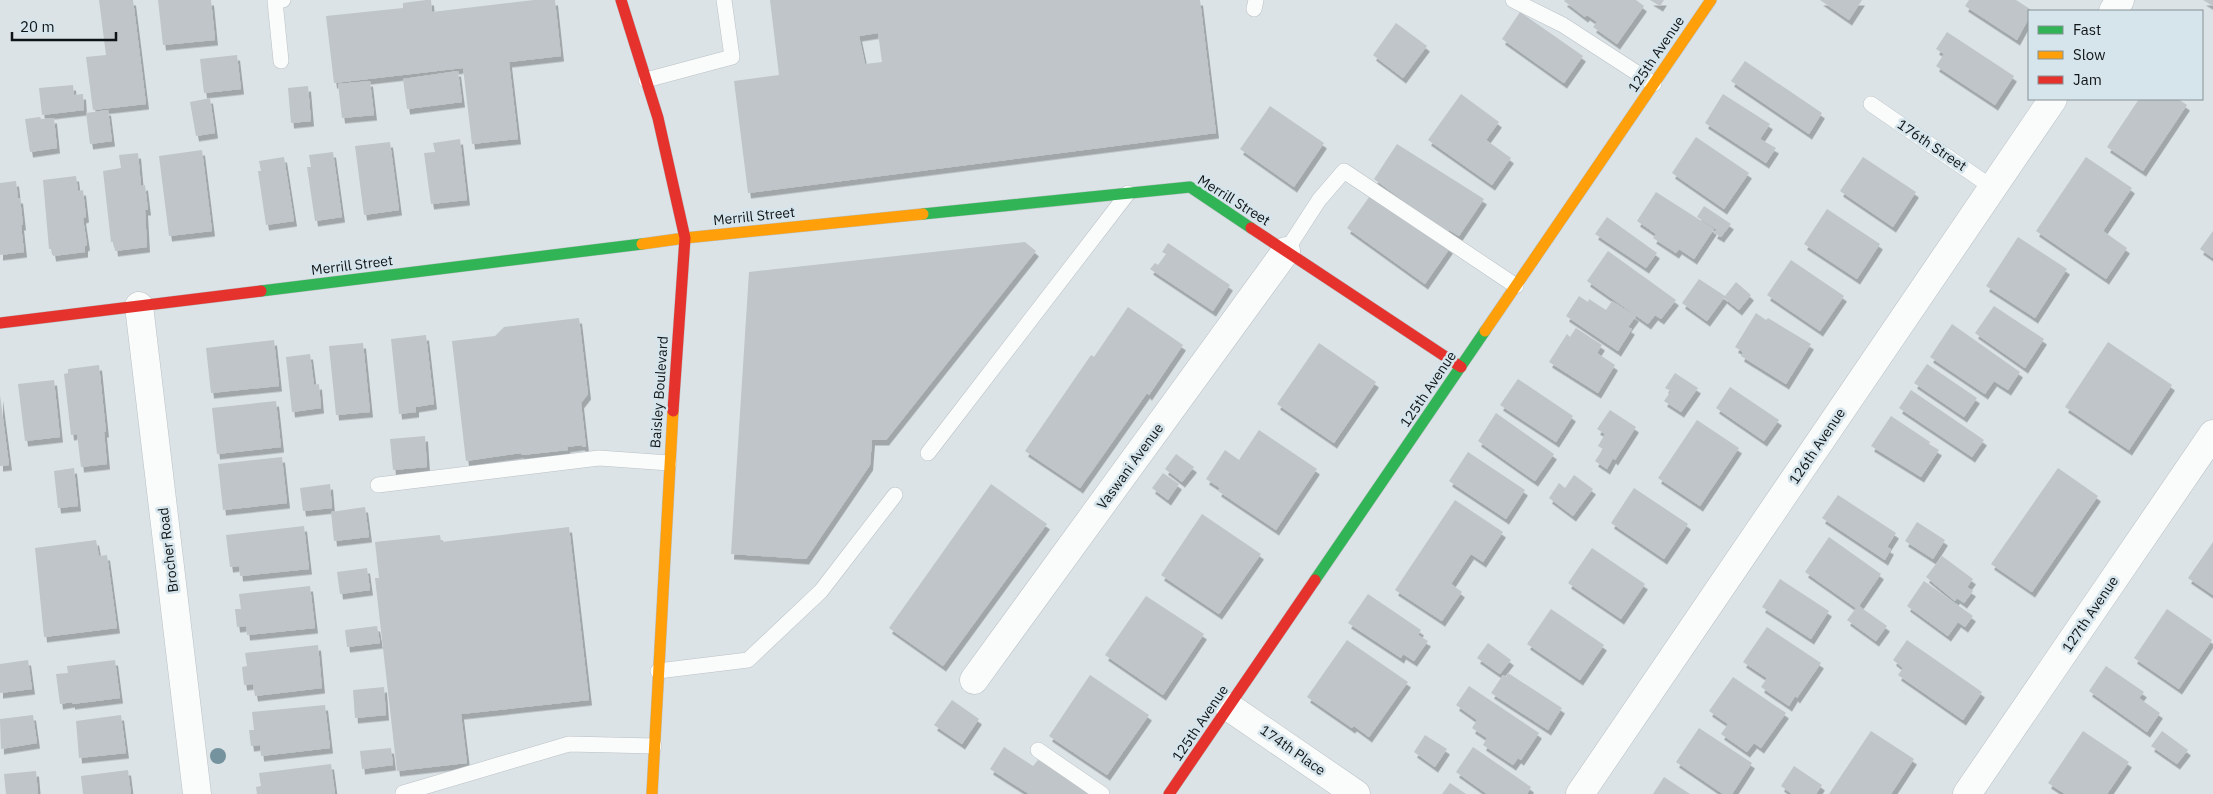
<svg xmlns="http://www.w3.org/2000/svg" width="2213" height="794" font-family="'IBM Plex Sans',sans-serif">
	<defs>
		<filter id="shadow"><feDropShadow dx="3" dy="5.5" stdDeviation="0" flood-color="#0004"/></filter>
	</defs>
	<rect width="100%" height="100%" fill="#dbe3e7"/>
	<path fill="#bfc5c8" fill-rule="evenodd" filter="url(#shadow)" d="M99,0H133L146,104L93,110L86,57L106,55Z
		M158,0H211L215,40L163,45Z
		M426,0H431L432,12L534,0H555L561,56L509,62L518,139L472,144L463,68L334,83L326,16L403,8V3Z
		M770,0H1200L1216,133L748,193L734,81L779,75ZM878,33L882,62L865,64L859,36Z
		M1565,0H1636L1644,6L1617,44L1593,27L1597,22L1587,15L1585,17L1564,1Z
		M1650,0H1664L1660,6Z
		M1820,0H1862L1849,20Z
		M1969,0H2016L2033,11H2029V18L2017,40L1965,6Z
		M2203,0H2213V6Z
		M1520,12L1583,56L1564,83L1502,39Z
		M1396,23L1427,46L1403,78L1373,55Z
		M1947,32L2014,76L1995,105L1936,66L1944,54L1936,49Z
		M237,55L241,89L204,93L200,59Z
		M1745,61L1822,113L1809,134L1731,81Z
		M458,71L462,102L407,109L403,79Z
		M370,81L374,115L342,118L338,84Z
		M73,85L74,95L83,94L84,110L42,115L39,88Z
		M308,86L311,121L291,123L288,88Z
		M1461,94L1499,122L1486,140L1511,158L1492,185L1428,140Z
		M1723,94L1770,124L1760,139L1776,148L1766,163L1705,123Z
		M210,98L215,133L196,136L190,102Z
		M2139,99H2178L2187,105L2143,171L2107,147Z
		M1270,106L1324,143L1294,187L1240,149Z
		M108,110L112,141L90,144L86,113Z
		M40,117L41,119L54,118L57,148L30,152L25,119Z
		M1696,137L1749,173L1724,209L1672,173Z
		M460,139L467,200L431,204L424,153L435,152L433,143Z
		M390,142L399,210L364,215L355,146Z
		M1397,144L1484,199L1459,236L1449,230L1448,232L1407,208L1409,205L1374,179Z
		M202,150L212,231L169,236L159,156Z
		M333,152L342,217L315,221L307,167H311L309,155Z
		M138,153L141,186L145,185L148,210H145L147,247L115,251L114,242H111L103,171L121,168L119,155Z
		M284,157L294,221L266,225L258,171H261L259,161Z
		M1863,157L1916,192L1893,227L1840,191Z
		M2086,157L2132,188L2103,231L2127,248L2106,279L2036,231Z
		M76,176L78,191L83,190L86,217L83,218L87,245L85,246V252L53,256L52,249H49L43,180Z
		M16,181L18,198H20L23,225H21L24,252L0,255V183Z
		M1656,192L1714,229L1694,259L1679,249L1676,253L1653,238L1656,234L1637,221Z
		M1372,193L1450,248L1425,284L1347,228Z
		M1704,206L1731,224L1721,237L1714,233L1716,230L1719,231L1697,217Z
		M1827,209L1880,244L1857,279L1804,244Z
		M1607,217L1657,253L1646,268L1595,234Z
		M2213,231V258L2200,249Z
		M2018,237L2067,269L2035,318L1986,286Z
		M1025,242L1036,251L886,440H872L870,465L806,559L731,554L749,272Z
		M1168,243L1230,285L1213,311L1150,269L1155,263L1158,265L1166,254L1162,252Z
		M1608,251L1676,300L1661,319L1655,315L1648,324L1587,281Z
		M1791,260L1844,296L1820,331L1767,295Z
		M1699,279L1725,296L1736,282L1751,295L1739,310L1724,298L1707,321L1682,303Z
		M1579,296L1588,302L1589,299L1606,310L1612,301L1636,316L1628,327L1632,329L1618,351L1566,316Z
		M1994,306L2044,339L2025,368L1975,333Z
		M1128,307L1183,345L1149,395L1147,393L1080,488L1025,451L1091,355L1094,357Z
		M1756,313L1766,320L1768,318L1811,344L1786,384L1741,356L1743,352L1735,347Z
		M579,318L588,394L581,403L586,447H583L582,445L567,447L568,450L522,455L521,453L466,461L452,341L495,336L504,327Z
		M1952,324L2020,372L2008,390L1994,381L1985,394L1930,357Z
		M1576,328L1602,345L1597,353L1615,365L1598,393L1549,362L1567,334L1570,337Z
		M426,335L434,404L416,407V412L399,414L391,339Z
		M274,340L279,386L211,393L206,348Z
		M2108,342L2172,385L2129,450L2065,407Z
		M363,343L370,412L336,415L329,346Z
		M1319,343L1376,382L1334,443L1277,404Z
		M310,354L314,385L319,384L321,408L292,412L286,357Z
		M1927,364L1977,398L1964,417L1914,383Z
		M99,365L106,432H104L107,464L81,467L77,434L71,435L64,374L68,373V369Z
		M1675,373L1698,388L1681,412L1664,401L1671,391L1665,388Z
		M1518,379L1573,416L1556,442L1500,405Z
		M54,380L60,437L25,441L18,384Z
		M1730,387L1779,420L1764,441L1716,408Z
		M1911,390L1984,440L1972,457L1899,408Z
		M0,395L9,465L0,466Z
		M276,401L281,447L217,454L212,408Z
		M1610,410L1636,427L1615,460L1613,458L1607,469L1595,461L1603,449L1598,446L1605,434L1597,429Z
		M1496,413L1554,454L1535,481L1478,441Z
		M1891,416L1930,442L1929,444L1939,450L1921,477L1871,446Z
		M1697,420L1739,448L1700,506L1658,478Z
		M1259,430L1317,469L1276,530L1218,491L1220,488L1206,479L1225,450L1239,460Z
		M425,436L427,467L393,470L390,439Z
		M1468,452L1525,490L1506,519L1449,481Z
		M1176,454L1194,467L1182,482L1165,469Z
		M282,457L287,503L223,510L218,464Z
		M74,468L78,506L58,508L54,471Z
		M2058,468L2098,496L2032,592L1991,564Z
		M1163,473L1179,484L1168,500L1152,488Z
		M1574,475L1593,489L1573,516L1549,498L1559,483L1565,488Z
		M330,484L332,508L303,511L300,488Z
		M991,484L1047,524L943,666L889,628Z
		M1634,488L1688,524L1664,559L1611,523Z
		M1838,495L1896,533L1887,547L1891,549L1885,560L1822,518Z
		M1455,500L1503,532L1483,562L1471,554L1451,584L1462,592L1442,621L1395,590Z
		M365,507L369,537L334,541L331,512Z
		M1202,514L1261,554L1219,614L1161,575Z
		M1917,522L1945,540L1933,559L1905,541Z
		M304,526L309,569L240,576L239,566L230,567L226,535Z
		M569,527L589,700L461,714L467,763L397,771L375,578H379L375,542L440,535L441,542Z
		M1829,537L1881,574L1859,606L1887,626L1876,641L1847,620L1856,608L1805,572Z
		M96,540L99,556L107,555L117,628L44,637L35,548Z
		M2213,542V595L2188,578Z
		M1592,548L1645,584L1621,619L1568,583Z
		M1942,556L1973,579L1967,587L1973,591L1964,603L1957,598L1955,601L1926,577Z
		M367,568L370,590L340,594L337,572Z
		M1780,579L1829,611L1811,639L1762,607Z
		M1924,581L1973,616L1965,627L1958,622L1948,636L1907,606Z
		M310,586L315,628L247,635L246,626L237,627L235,609H241L239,594Z
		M1368,594L1421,630L1418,635L1428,641L1414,661L1403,654L1401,658L1348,623Z
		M1146,596L1204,634L1163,695L1105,655Z
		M1551,609L1604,645L1580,680L1527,644Z
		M2167,609L2212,640L2179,689L2134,658Z
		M377,626L380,643L347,647L345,630Z
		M1767,627L1821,663L1797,698L1795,696L1789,706L1761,687L1767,678L1743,662Z
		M1347,640L1408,682L1369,737L1354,726L1352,728L1307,697Z
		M1907,640L1982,692L1963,720L1898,675L1903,668L1893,660Z
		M1488,643L1511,660L1500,674L1477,658Z
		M318,645L322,688L255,696L253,684L244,685L242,667L247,666L245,653Z
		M28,660L32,689L0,693V664Z
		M115,660L120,698L72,704V702L60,704L56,674L68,673L67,666Z
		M2106,666L2144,692L2139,698L2160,713L2147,732L2089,691Z
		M1508,673L1562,708L1548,730L1491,693L1503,675L1506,677Z
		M1090,675L1149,715L1107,775L1049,736Z
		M1733,677L1786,713L1761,748L1754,743L1747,752L1721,734L1728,724L1709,711Z
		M1469,686L1539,733L1521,760L1518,758L1513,765L1483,745L1487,738L1472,728L1477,720L1456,705Z
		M384,687L386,715L355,718L353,690Z
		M952,700L979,719L962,744L934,725Z
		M325,705L330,748L261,756L260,745L251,746L249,730H254L252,712Z
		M33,715L37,743L1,749L0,719Z
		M121,715L126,753L79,758L76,721Z
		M1699,728L1752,763L1732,794H1723L1676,762Z
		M1871,731L1914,759L1891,794H1829Z
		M2083,731L2129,762L2107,794H2065L2048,783Z
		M2162,731L2188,750L2177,764L2151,746Z
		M1425,735L1447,749L1435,767L1414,752Z
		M1004,747L1033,766L1038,760L1092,794H1029L990,769Z
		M1473,747L1531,787L1527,794H1487L1456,772Z
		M391,748L393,765L362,769L360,751Z
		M331,764L335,794H257L256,787L261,786L259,773Z
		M1794,766L1822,785L1816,794H1792L1781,786Z
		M128,770L131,794H83L81,776Z
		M36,771L38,794H6L4,774Z
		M1664,777L1690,794H1653Z
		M1450,783L1466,794H1442Z"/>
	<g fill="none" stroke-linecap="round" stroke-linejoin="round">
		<defs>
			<path id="lane" d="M1513,0L1563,25L1654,84
				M1254,9L1256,0
				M281,61L275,1L283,0
				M646,80L732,57L724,0
				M1871,104L1993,188
				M1286,251L1319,200L1344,171L1516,286
				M928,453L1128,193
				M378,485L599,458L669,463
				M658,671L748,660L821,591L895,495
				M1038,750L1102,794
				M403,793L569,744L654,746"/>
			<path id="street" d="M2113,11L2120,0
				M139,306L197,794
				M974,680L1286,251
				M1229,707L1356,794
				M1580,794L2053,99
				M1967,794L2213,434"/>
			<path id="fast" d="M923,214L1190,187L1251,228
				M261,291L642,244
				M1315,580L1485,331"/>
			<path id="slow" d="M642,244L685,238L923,214
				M1485,331L1711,0
				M652,794L673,411"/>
			<path id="jam" d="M621,0L658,118L685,238L673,411
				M1251,228L1461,367
				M0,323L261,291
				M1169,794L1315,580"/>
		</defs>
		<use href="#lane" stroke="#bac1c4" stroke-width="16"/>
		<use href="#street" stroke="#bac1c4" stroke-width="29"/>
		<use href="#fast" stroke="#bac1c4" stroke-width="12"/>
		<use href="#slow" stroke="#bac1c4" stroke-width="12"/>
		<use href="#jam" stroke="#bac1c4" stroke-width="12"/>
		<use href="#lane" stroke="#fafbfb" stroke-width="15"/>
		<use href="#street" stroke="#fafbfb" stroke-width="28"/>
		<use href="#fast" stroke="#30b455" stroke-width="11"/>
		<use href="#slow" stroke="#ff9f0a" stroke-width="11"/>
		<use href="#jam" stroke="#e5322d" stroke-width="11"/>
	</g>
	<circle fill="#75939e" cx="218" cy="756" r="8"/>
	<g text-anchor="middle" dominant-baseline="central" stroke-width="5" stroke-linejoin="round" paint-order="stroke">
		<g font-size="14" fill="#0f1416" stroke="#d6e5ec">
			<text transform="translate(1656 54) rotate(-56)">125th Avenue</text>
			<text transform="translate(1932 145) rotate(34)">176th Street</text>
			<text transform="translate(1234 200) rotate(32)">Merrill Street</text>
			<text transform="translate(754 216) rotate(-6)">Merrill Street</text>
			<text transform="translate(352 265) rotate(-7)">Merrill Street</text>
			<text transform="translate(1428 389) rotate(-56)">125th Avenue</text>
			<text transform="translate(659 392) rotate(-86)">Baisley Boulevard</text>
			<text transform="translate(1817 446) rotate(-56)">126th Avenue</text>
			<text transform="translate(1130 466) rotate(-54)">Vaswani Avenue</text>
			<text transform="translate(168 550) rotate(-97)">Brocher Road</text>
			<text transform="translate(2090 614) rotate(-56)">127th Avenue</text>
			<text transform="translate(1200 723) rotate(-56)">125th Avenue</text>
			<text transform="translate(1293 750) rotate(35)">174th Place</text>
		</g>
	</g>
	<rect x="2028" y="10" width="175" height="90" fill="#d6e5ec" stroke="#869196"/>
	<rect x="2038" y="26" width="25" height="8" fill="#30b455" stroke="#869196"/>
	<text x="2073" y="35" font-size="15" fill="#0f1416">Fast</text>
	<rect x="2038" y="51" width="25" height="8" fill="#ff9f0a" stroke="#869196"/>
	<text x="2073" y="60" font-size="15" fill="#0f1416">Slow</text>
	<rect x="2038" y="76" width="25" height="8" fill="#e5322d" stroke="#869196"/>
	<text x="2073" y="85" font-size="15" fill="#0f1416">Jam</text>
	<path d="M12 32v8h104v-8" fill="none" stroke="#0f1416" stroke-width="2.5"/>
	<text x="20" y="32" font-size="15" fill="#0f1416" stroke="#d6e5ec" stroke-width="4" paint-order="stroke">20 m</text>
</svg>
